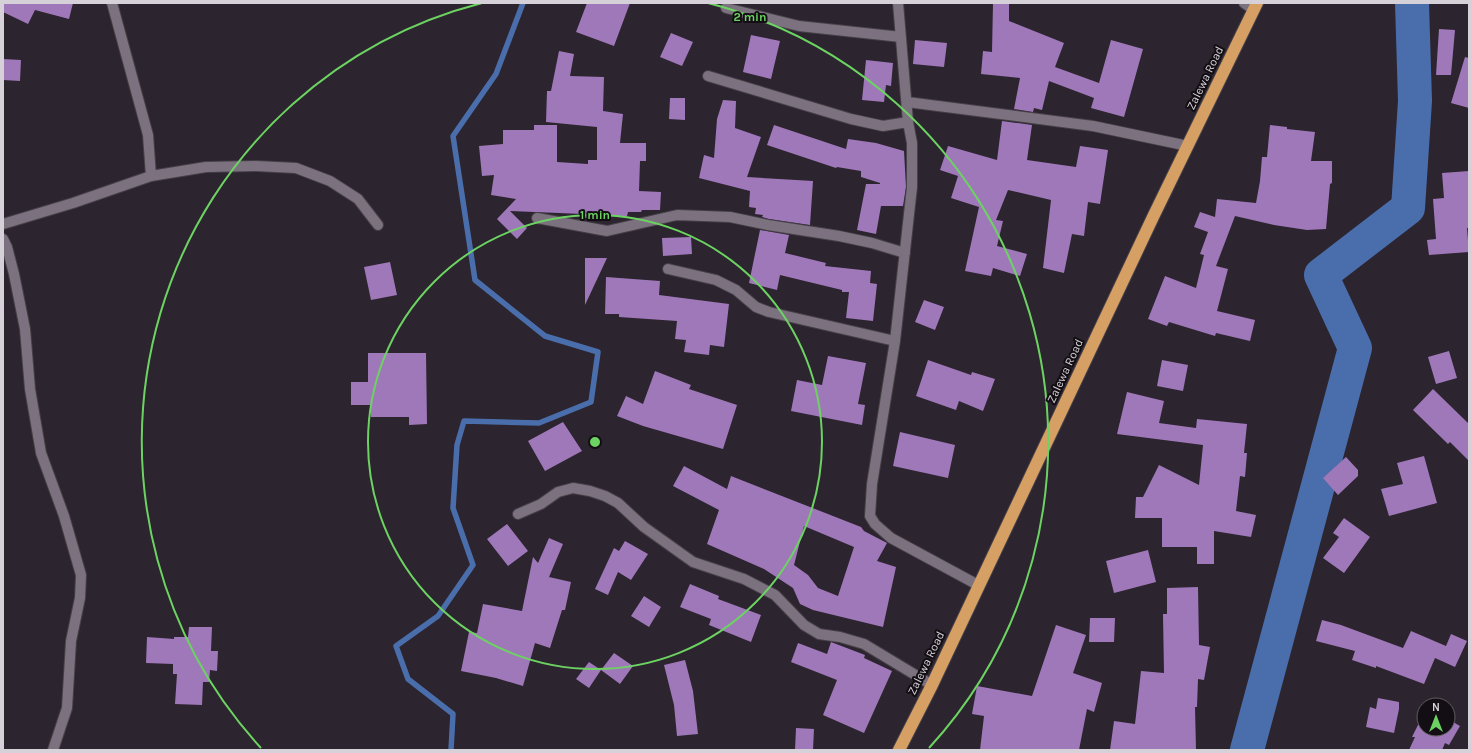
<svg xmlns="http://www.w3.org/2000/svg" width="1472" height="753" font-family="Karla,sans-serif">
	<rect width="100%" height="100%" fill="#2c242e"/>
	<g fill="none" stroke-linecap="round" stroke-linejoin="round">
		<path stroke="#4a6eab" stroke-width="5.5" d="M451,750L453,714L408,679L396,646L438,616L473,565L453,508L457,445L464,421L539,423L591,402L598,352L545,336L475,280L453,136L496,74L523,3"/>
		<path stroke="#4a6eab" stroke-width="34" d="M1247,750L1355,348L1321,275L1408,208L1415,101L1412,3"/>
	</g>
	<path fill="#9f78ba" fill-rule="evenodd" d="M3,3H73L69,19L35,10L28,24L3,12Z
		M587,3H630L614,46L576,32Z
		M993,3H1009V21L1064,43L1055,67L1099,83L1111,40L1143,49L1124,117L1091,108L1094,98L1049,81L1042,110L1034,108L1033,112L1014,109L1020,78L981,74L983,51L992,52Z
		M1439,29L1455,30L1451,75H1436Z
		M671,33L693,42L682,66L660,57Z
		M751,35L780,41L771,79L743,72Z
		M915,40L947,43L944,67L913,64Z
		M559,51L574,54L570,76L604,77L603,111L623,114L620,143H646V161H640L639,191L661,192L660,210H642L641,212H628L627,216H604L603,218H583V214L510,211L527,228L517,239L497,219L516,199L491,195L494,175L482,176L479,146L503,144V130H534V125H557V162L588,164V160H597V127L546,122L547,91H551Z
		M1465,57L1469,58V108L1451,103Z
		M3,59L21,60L20,81L3,80Z
		M866,60L893,63L891,86L886,85L884,102L862,100Z
		M670,98H685V120L669,119Z
		M723,100L736,101L735,128L761,137L747,177L813,181L810,225L769,219L762,217L763,215L755,214L756,208L749,207L750,191L699,178L704,155L714,158L717,119Z
		M1002,121L1032,125L1027,160L1076,167L1080,146L1108,150L1100,204L1088,202L1084,236L1072,234L1064,273L1043,268L1051,200L1008,190L996,220L1003,221L997,246L1027,254L1020,276L993,268L991,276L965,271L979,207L951,198L958,176L940,170L948,146L997,160Z
		M774,125L846,149L848,139L876,143L904,151L906,187L903,206H881L876,234L857,230L866,184H880V183L861,177V171L837,167L836,168L767,145Z
		M1270,125L1287,127V129L1315,132L1311,161H1332V183L1330,184L1326,229L1307,230L1274,225L1235,216L1216,266L1228,269L1217,311L1255,320L1250,341L1216,333L1215,336L1169,322L1167,326L1148,319L1165,276L1196,288L1204,255L1200,254L1208,232L1194,227L1200,212L1215,217L1217,199L1256,203L1260,181L1262,157H1267Z
		M1469,171V228H1467L1469,252L1429,255L1427,240L1436,239L1433,199L1444,198L1442,173Z
		M760,230L789,235L785,253L826,263L825,266L871,271L870,283L877,284L873,321L846,318L849,292H842V290L780,275L777,290L749,283Z
		M691,237L692,254L663,256L662,238Z
		M585,258H607L585,305Z
		M390,262L397,295L371,300L364,267Z
		M606,277L660,281L659,295L729,304L724,347L710,345L709,355L684,352L686,340L675,339L677,321L619,317V314H605Z
		M924,300L944,307L935,330L915,322Z
		M1449,351L1457,378L1436,384L1428,357Z
		M368,353H426L427,424L409,425V417H371V405H351V382H368Z
		M828,356L866,363L858,404L865,405L862,425L791,411L797,380L822,385Z
		M928,360L971,375L972,372L995,379L983,411L959,401L956,410L916,396Z
		M1162,360L1188,365L1183,391L1157,386Z
		M655,371L691,385L689,389L737,405L723,449L643,426L617,416L626,396L643,404Z
		M1433,389L1469,424V461L1450,442L1448,444L1413,410Z
		M1127,392L1164,401L1159,423L1196,428L1197,419L1247,424L1244,453H1247L1245,477L1240,476L1236,511L1256,515L1251,537L1214,531V564H1197V547H1162V518H1135L1136,497H1143L1159,465L1199,485L1203,445L1117,434Z
		M563,422L582,451L545,471L528,441Z
		M900,432L955,445L948,478L893,466Z
		M1424,456L1437,503L1389,516L1381,489L1403,484L1397,463Z
		M1346,457L1358,470V476L1338,495L1323,478Z
		M684,466L727,489L731,476L861,527L864,531L887,543L877,561L896,567L883,627L813,610L800,604L793,588L764,569L707,544L719,510L673,486ZM804,526L854,547L838,596L818,588L808,575L794,565Z
		M1344,518L1370,537L1344,573L1323,558L1339,537L1333,533Z
		M507,524L528,551L508,566L487,539Z
		M549,538L563,544L549,577L571,582L565,610H562L550,648L535,643L523,686L496,678L461,671L469,632L477,633L483,604L522,611L533,557L538,563Z
		M625,541L648,554L631,580L618,572L608,595L595,589L614,548L619,551Z
		M1148,550L1156,582L1114,593L1106,561Z
		M690,584L719,596L718,599L761,615L751,642L709,625L711,619L680,607Z
		M1198,587L1199,645L1210,647L1204,680L1198,679L1197,707H1195L1196,750H1110L1114,721L1135,724L1141,671L1164,673L1163,614H1167V588Z
		M644,596L661,607L649,627L631,616Z
		M1090,618H1115L1114,642H1089Z
		M1322,620L1341,625L1403,648L1411,631L1446,646L1451,634L1467,641L1455,667L1435,658L1424,684L1376,666V668L1352,660L1355,651L1316,641Z
		M1056,625L1086,635L1073,673L1102,683L1094,712L1087,709L1079,750H980L984,716L972,714L977,686L1032,696Z
		M189,627H212L211,651H218L217,671L210,670L209,682H203L202,705L175,704L177,674H173V664L146,663L147,637L174,639V637H188Z
		M831,642L865,655L864,658L892,671L864,733L823,715L837,680L791,662L798,643L827,654Z
		M614,653L633,666L620,684L601,670Z
		M685,660L693,691L698,734L677,736L674,705L664,665Z
		M589,662L601,670L589,688L576,679Z
		M1378,698L1399,702V709L1394,733L1366,727L1370,707L1376,709Z
		M1424,713V729H1448V719L1460,726L1449,745L1445,743L1442,750H1409L1415,737H1412Z
		M796,728L814,729L813,750H795Z"/>
	<g fill="none" stroke-linecap="round" stroke-linejoin="round">
		<defs>
			<path id="minor" d="M112,3L148,135L151,176
				M898,3L908,122L912,143V187L895,341L872,484L870,516L875,524L891,538L978,585
				M1244,3L1254,10
				M726,8L799,26L901,37
				M708,76L851,119L883,126L908,122
				M907,102L1093,126L1188,146
				M537,218L607,231L677,215L730,217L768,225L839,236L872,243L905,253
				M3,224L73,203L151,176L206,167L256,166L296,168L330,181L358,199L378,225
				M3,239L7,247L14,274L25,329L30,389L41,453L64,516L81,575L80,598L71,641L67,708L53,750
				M668,269L716,280L736,290L756,307L769,312L895,341
				M518,514L541,504L558,492L573,488L590,491L605,496L618,503L644,527L693,562L744,579L775,595L804,625L819,634L840,637L864,644L932,685"/>
			<path id="highway" d="M899,750L932,685L1153,217L1257,3"/>
		</defs>
		<use href="#minor" stroke="#464048" stroke-width="12"/>
		<use href="#highway" stroke="#464048" stroke-width="14"/>
		<use href="#minor" stroke="#7c727f" stroke-width="10"/>
		<use href="#highway" stroke="#d69f64" stroke-width="12"/>
	</g>
	<g fill="none" stroke="#6cd362" stroke-width="2">
		<circle cx="595" cy="442" r="227"/>
		<path d="M261 748A453 453 0 0 1 482 3M708 3A453 453 0 0 1 929 748"/>
	</g>
	<g text-anchor="middle" dominant-baseline="central" stroke-width="4" stroke-linejoin="round" paint-order="stroke">
		<g font-size="12" fill="#d6d1d8" stroke="#120e13">
			<text transform="translate(1205 78) rotate(-64)">Zalewa Road</text>
			<text transform="translate(1065 371) rotate(-65)">Zalewa Road</text>
			<text transform="translate(926 663) rotate(-64)">Zalewa Road</text>
		</g>
	</g>
	<circle cx="595" cy="442" r="6" fill="#6cd362" stroke="#120e13" stroke-width="2"/>
	<g font-size="12" text-anchor="middle" font-weight="bold" fill="#6cd362" stroke="#120e13" stroke-width="4" stroke-linejoin="round" paint-order="stroke">
		<text x="750" y="21">2 min</text>
		<text x="595" y="219">1 min</text>
	</g>
	<rect width="1472" height="753" fill="none" stroke="#d6d1d8" stroke-width="8"/>
	<g transform="translate(1436 717)"><circle r="19" fill="#120e13" stroke="#605c62"/>
	<path d="M0-3L7 15L0 10L-7 15Z" fill="#6cd362"/>
	<text y="-6" font-size="11" font-weight="bold" text-anchor="middle" fill="#d6d1d8">N</text>
	</g>
</svg>
